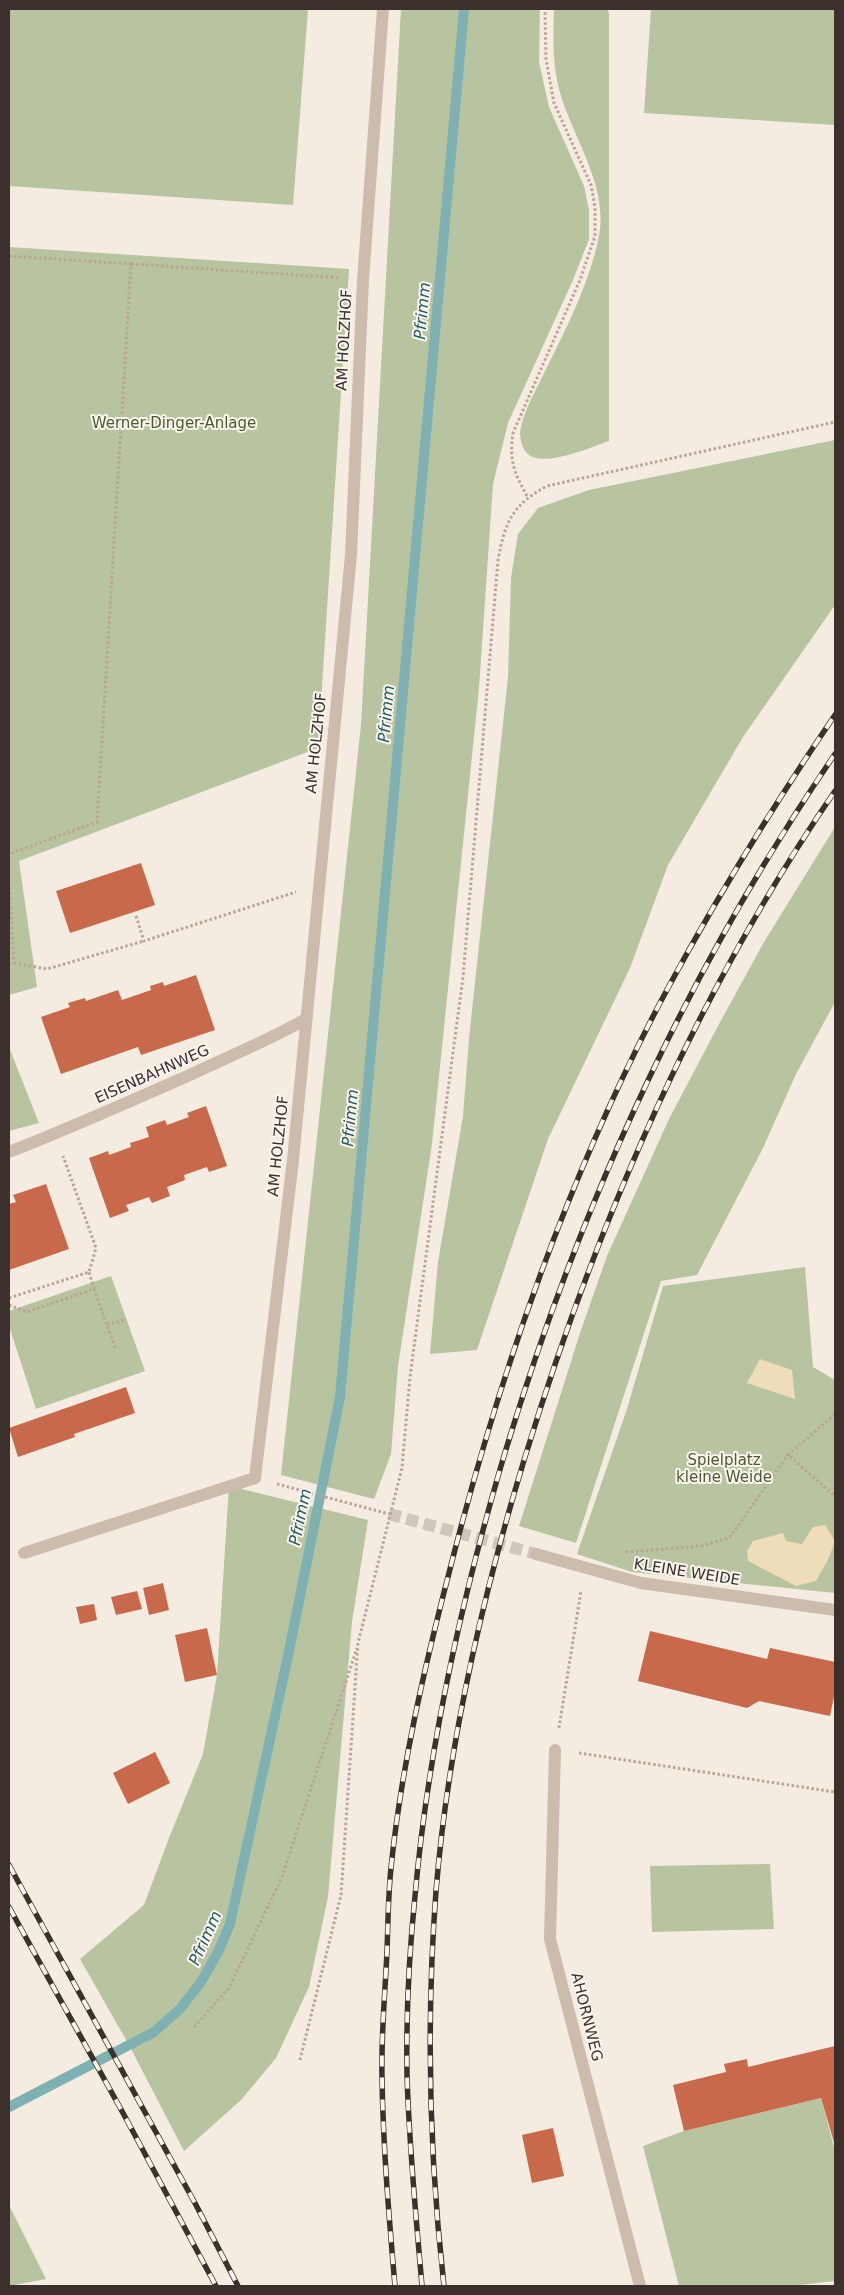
<svg xmlns="http://www.w3.org/2000/svg" width="844" height="2295" font-family="'DejaVu Sans',sans-serif">
	<rect width="100%" height="100%" fill="#f4ebe1"/>
	<path fill="#b8c4a0" d="M9,9H308L293,205L9,186Z
		M401,9H540L539,62L549,107L584,186L589,210V239L573,280L508,423L493,484L479,688L432,1144L398,1366L391,1454L374,1499L281,1475L361,725Z
		M554,9H607L609,14V441C590,447 533,474 523,447C521,443 520,436 520,432C523,411 537,389 546,369C567,327 590,282 599,236C608,187 576,143 562,99C552,69 553,39 554,9Z
		M651,9H835V125L644,113Z
		M9,247L349,269L318,748L19,861L37,987L9,995Z
		M835,440V605L743,737L668,865L630,968L548,1139L477,1350L430,1354L438,1262L463,1116L469,1038L508,677L511,578L518,534L538,508L589,490Z
		M835,827V1002L796,1074L763,1148L697,1275L661,1281L576,1543L519,1526L581,1330L607,1256L669,1119L718,1026L764,942Z
		M9,1047L39,1123L9,1131Z
		M805,1267L813,1367L835,1380V1593L632,1572L577,1554L627,1409L663,1286Z
		M111,1276L145,1371L36,1409L9,1326V1311Z
		M229,1486L368,1520L352,1622L328,1897L309,1987L276,2058L241,2100L184,2151L129,2045L80,1959L144,1905L169,1838L203,1754L217,1675Z
		M770,1864L774,1929L652,1932L650,1866Z
		M821,2098L835,2151V2281L791,2286H679L643,2146L684,2131Z
		M9,2205L46,2279L9,2286Z"/>
	<path fill="#efdcb8" d="M760,1359L792,1370L795,1399L747,1383Z
		M825,1525L835,1541L828,1560L816,1581L796,1586L748,1561L747,1551L753,1541L783,1533L786,1541L802,1544L813,1527Z"/>
	<g fill="none" stroke-linecap="round" stroke-linejoin="round">
		<path stroke="#7fb0b2" stroke-width="10" d="M9,2107L154,2032L180,2009L201,1982L218,1952L230,1924L288,1656L340,1397L464,9"/>
	</g>
	<path fill="#c8694b" d="M141,863L155,905L70,933L56,891Z
		M196,975L215,1030L141,1055L138,1047L61,1074L41,1017L70,1007L68,1003L85,998L86,1001L118,990L122,1000L151,990L150,986L163,982L164,986Z
		M206,1106L227,1166L209,1172L207,1167L184,1175L185,1180L167,1187L170,1196L152,1203L149,1197L126,1205L129,1211L110,1218L89,1158L108,1151L109,1155L131,1147L130,1143L149,1137L146,1127L165,1120L167,1125L189,1117L187,1113Z
		M46,1184L69,1249L9,1270V1204L16,1202L13,1195Z
		M126,1387L135,1413L74,1434L75,1437L18,1457L9,1428Z
		M163,1583L169,1610L149,1615L143,1588Z
		M137,1591L142,1609L116,1615L111,1597Z
		M94,1604L97,1620L80,1624L76,1607Z
		M207,1628L217,1675L185,1682L175,1635Z
		M650,1631L767,1659L770,1648L835,1662V1692L830,1716L759,1701L747,1708L638,1681Z
		M155,1752L170,1783L128,1804L113,1773Z
		M835,2046V2146L821,2098L684,2131L673,2085L726,2072L724,2064L747,2059L748,2067Z
		M553,2128L564,2176L532,2183L522,2135Z"/>
	<g fill="none" stroke-linecap="round" stroke-linejoin="round">
		<path stroke="#cfc6bd" stroke-width="12" stroke-dasharray="12 6" stroke-linecap="butt" d="M389,1514L536,1554"/>
		<path stroke="#b9a596" stroke-width="3" stroke-dasharray="2.5 2.5" stroke-linecap="butt" d="M9,256L131,264L97,822L9,854
			M131,264L340,278
			M527,496C514,472 509,461 513,433L580,280L595,236V207L591,185L554,103L546,59L545,9
			M9,882L14,963L9,964
			M136,916L144,941L296,892
			M14,963L47,969L144,941
			M94,1289L116,1350
			M9,1298L89,1272L96,1248L63,1156
			M9,1305L27,1312L94,1289L89,1272
			M107,1325L126,1319
			M835,1414L788,1455L835,1496
			M277,1484L389,1514
			M626,1552L702,1546L730,1537L788,1455
			M559,1728L581,1591
			M579,1753L835,1792
			M194,2027L229,1988L282,1877L357,1648
			M300,2060L341,1895L358,1643L402,1468L410,1377L463,977L498,560C505,522 512,505 547,486L835,422"/>
		<path stroke="#cdbbac" stroke-width="12" d="M9,1152C71,1128 131,1101 192,1074C230,1056 269,1040 306,1019
			M24,1553L255,1478"/>
		<path stroke="#cdbbac" stroke-width="12" d="M255,1478L293,1160L351,555L363,280L383,9
			M536,1554L641,1583L835,1610
			M555,1750L550,1939L640,2286"/>
		<defs>
			<path id="rail" d="M9,1865L196,2205L238,2286
				M9,1907L123,2113L216,2286
				M395,2286C389,2217 383,2147 382,2077C381,2036 385,1994 387,1952C388,1924 388,1896 391,1868C401,1769 424,1669 449,1573C500,1371 570,1170 669,986C720,892 775,803 835,715
				M422,2286C416,2216 409,2146 407,2075C406,2016 409,1955 415,1896C428,1750 460,1606 501,1466C576,1214 686,972 835,754
				M444,2286C429,2154 426,2023 436,1891C448,1744 482,1598 525,1457C597,1223 696,993 835,791"/>
		</defs>
		<use href="#rail" stroke="#3b302b" stroke-width="5.5"/>
		<use href="#rail" stroke="#fbf5ee" stroke-width="4" stroke-dasharray="11" stroke-linecap="butt"/>
	</g>
	<g text-anchor="middle" dominant-baseline="central" stroke-width="4" stroke-linejoin="round" paint-order="stroke">
		<g font-size="15" fill="#3b302b" stroke="#fbf5ee">
			<text transform="translate(344 340) rotate(-87)">AM HOLZHOF</text>
			<text transform="translate(316 743) rotate(-84)">AM HOLZHOF</text>
			<text transform="translate(152 1074) rotate(-24)">EISENBAHNWEG</text>
			<text transform="translate(278 1146) rotate(-84)">AM HOLZHOF</text>
			<text transform="translate(687 1572) rotate(9)">KLEINE WEIDE</text>
			<text transform="translate(587 2017) rotate(76)">AHORNWEG</text>
		</g>
		<g font-size="15" fill="#4a5a2e" stroke="#fbf5ee">
			<text x="174" y="423">Werner-Dinger-Anlage</text>
			<text x="724" y="1460">Spielplatz<tspan x="724" dy="17">kleine Weide</tspan></text>
		</g>
		<g font-size="16" font-style="italic" fill="#1f5a5e" stroke="#fbf5ee">
			<text transform="translate(422 311) rotate(-85)">Pfrimm</text>
			<text transform="translate(386 714) rotate(-85)">Pfrimm</text>
			<text transform="translate(350 1118) rotate(-85)">Pfrimm</text>
			<text transform="translate(300 1517) rotate(-78)">Pfrimm</text>
			<text transform="translate(205 1938) rotate(-66)">Pfrimm</text>
		</g>
	</g>
	<rect width="844" height="2295" fill="none" stroke="#3b302b" stroke-width="20"/>
</svg>
